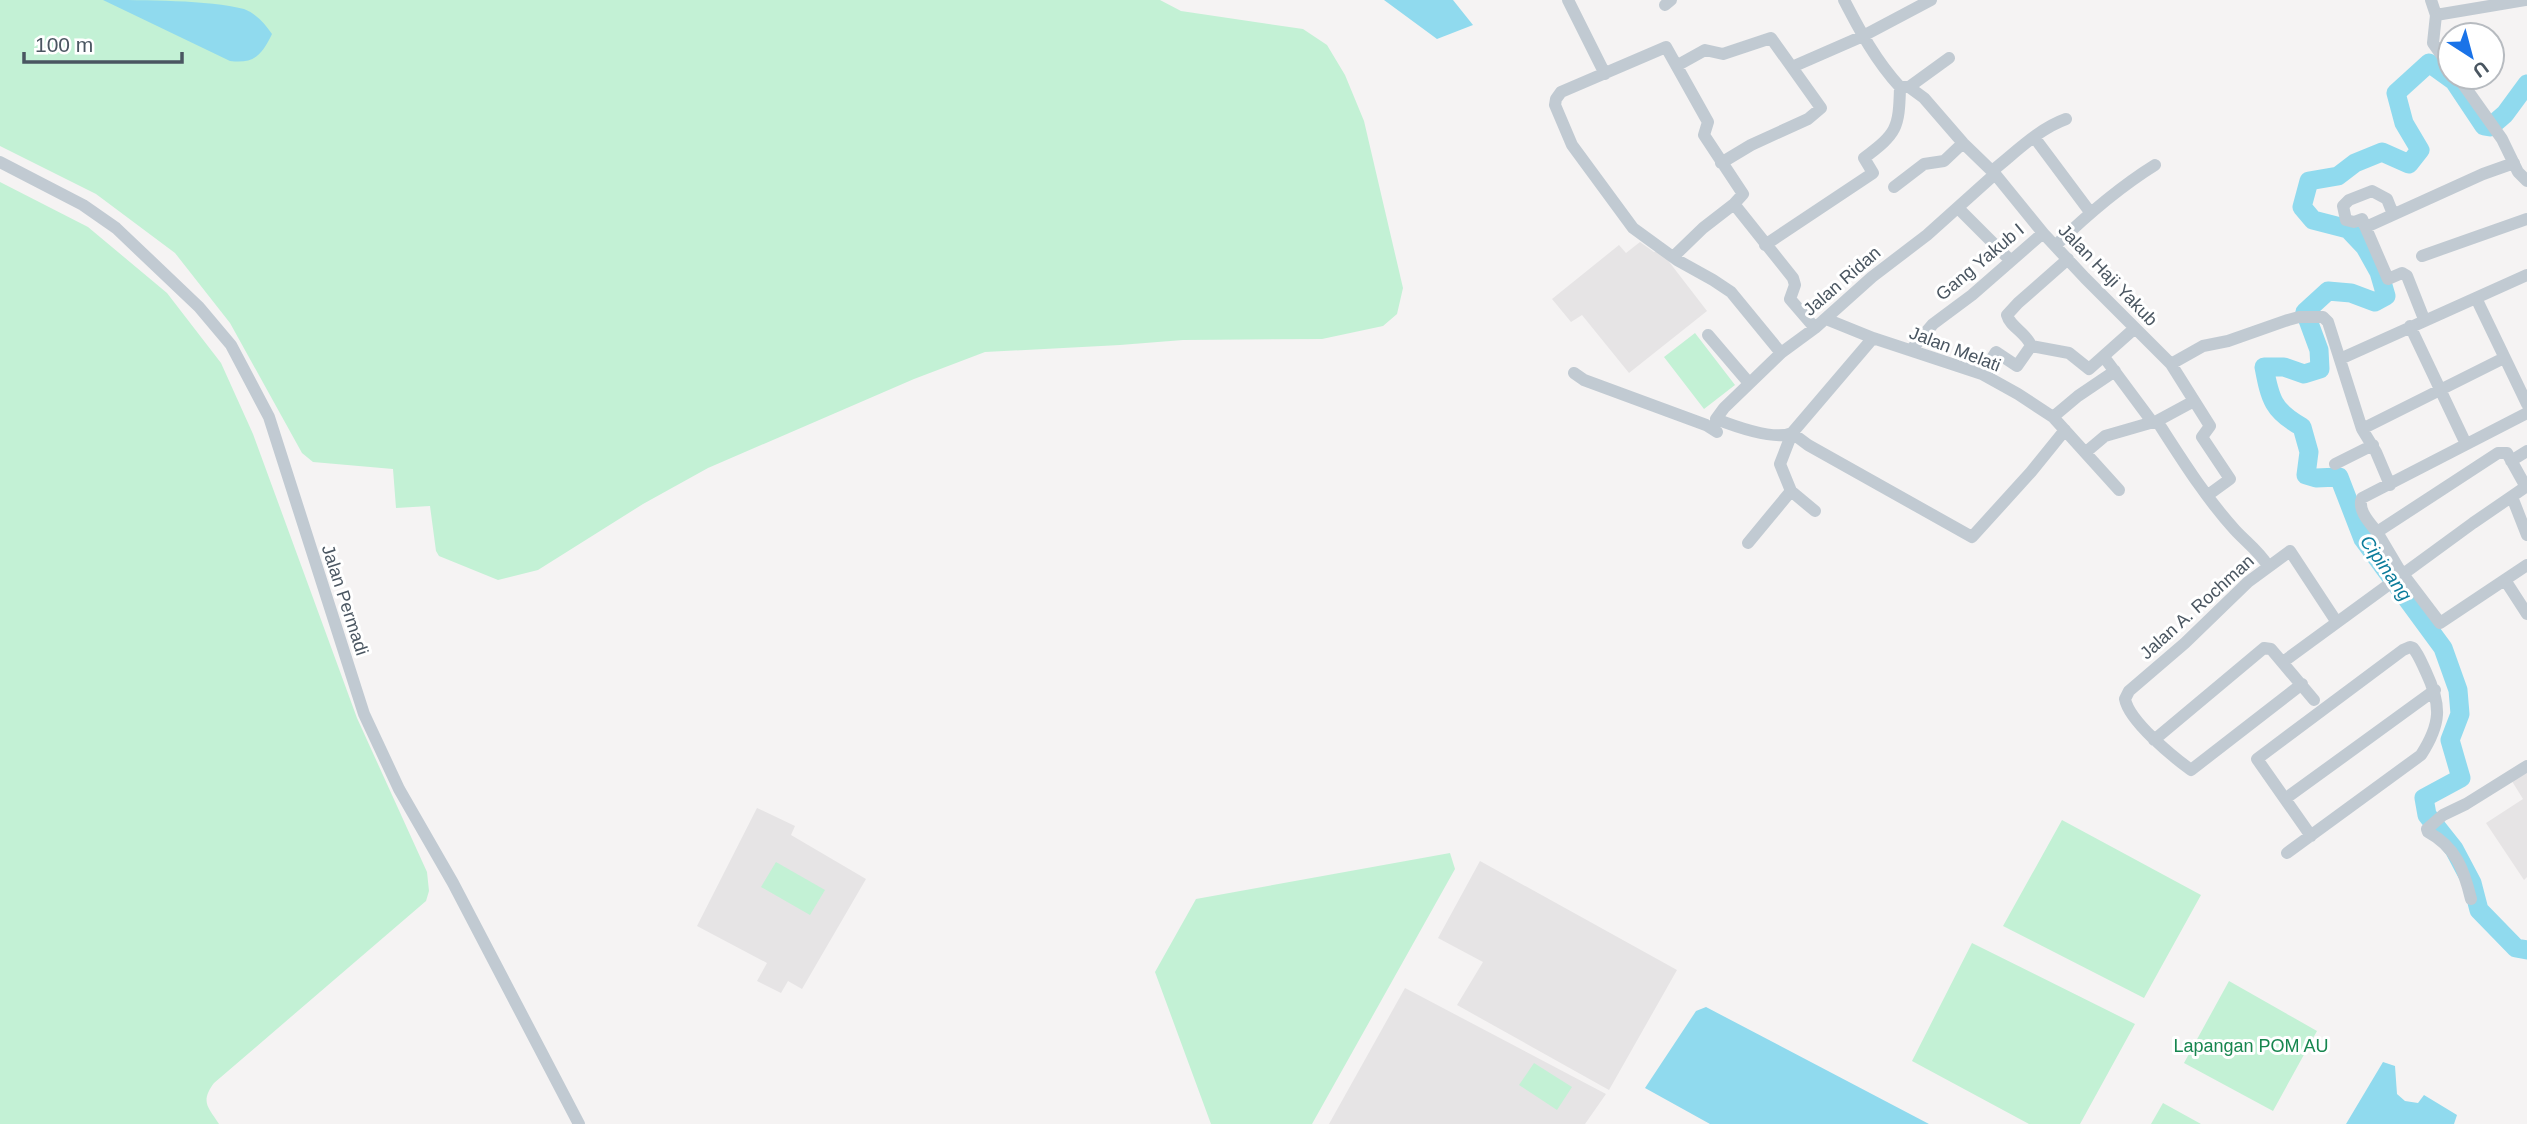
<svg xmlns="http://www.w3.org/2000/svg" width="2527" height="1124" font-family="Arial,sans-serif">
	<rect width="100%" height="100%" fill="#f5f3f3"/>
	<path fill="#e6e4e5" d="M1640,242L1654,252L1660,250L1707,311L1629,373L1582,315L1571,322L1552,299L1619,245L1626,253Z
		M2527,769V877L2524,880L2486,823L2523,799L2510,778Z
		M757,808L795,826L791,835L866,879L802,989L788,981L781,993L757,981L767,963L697,926Z
		M1480,861L1677,970L1609,1090L1457,1005L1483,962L1438,938Z
		M1405,988L1606,1094L1585,1124H1329Z"/>
	<path fill="#c3f1d5" d="M0,0H1160L1181,11L1303,29L1327,45L1345,75L1364,121L1403,288L1397,314L1383,326L1322,339L1183,340L1120,345L985,352L914,379L708,468L643,504L538,570L498,580L439,556L436,551L430,506L396,508L393,469L313,462L302,453L230,323L175,253L96,194L0,146Z
		M0,182L88,227L167,293L221,363L253,434L357,718L427,872L429,891L426,901L214,1083C200,1102 208,1107 219,1124H0Z
		M1695,333L1735,385L1704,409L1664,357Z
		M2062,820L2201,895L2144,998L2003,926Z
		M1450,853L1455,869L1312,1124H1211L1155,972L1196,899Z
		M776,862L825,890L810,915L761,887Z
		M1972,943L2135,1024L2080,1124H2029L1912,1061Z
		M2229,981L2317,1031L2273,1111L2184,1063Z
		M1534,1063L1572,1087L1557,1110L1519,1085Z
		M2163,1103L2201,1124H2151Z"/>
	<path fill="#90daee" d="M103,0C143,0 209,0 244,9C257,14 265,24 272,34C262,55 254,64 230,61Z
		M1384,0H1453L1473,25L1437,39Z
		M1706,1007L1929,1124H1710L1645,1088L1696,1011Z
		M2383,1062L2395,1066L2397,1094L2405,1101L2418,1103L2424,1095L2457,1115L2454,1124H2346Z"/>
	<g fill="none" stroke-linecap="round" stroke-linejoin="round">
		<path stroke="#90daee" stroke-width="19" d="M2527,84L2505,114L2490,127L2484,126L2454,81L2429,63L2396,93L2404,123L2420,150L2409,164L2382,152L2355,163L2338,176L2309,181L2302,207L2313,220L2348,229L2365,247L2379,272L2386,296L2375,302L2351,293L2328,291L2305,312L2319,350L2320,369L2304,374L2284,367H2264C2270,399 2273,411 2302,427L2309,452L2306,475L2316,478L2339,477L2363,539L2443,648L2458,690L2460,714L2450,740L2461,778L2424,798L2427,815L2454,849L2472,883L2479,910L2516,948L2527,950"/>
		<path stroke="#c1cad2" stroke-width="12" d="M1568,0L1605,74
			M1844,0C1860,31 1876,61 1900,87H1909L1924,98L1963,143L1995,174L2043,233L2085,278L2171,364L2210,426L2202,437L2230,479L2208,495
			M2431,0L2436,15
			M1665,5L1671,0
			M2436,15L2525,0
			M2436,15L2433,43L2450,67
			M1678,65L1705,50L1723,54L1771,38L1821,108L1808,119L1751,145L1721,163
			M1792,67L1863,36L1931,0
			M2458,77L2502,139L2518,172L2527,181
			M1909,87L1949,58
			M2034,137L2090,212
			M0,162L83,205L116,228L199,307L231,345L269,417L364,714L399,789L453,883L579,1124
			M1992,171C2015,153 2038,129 2066,119
			M1894,187L1924,164L1944,161L1963,143
			M1958,208L2010,260
			M2393,214L2387,199L2372,191L2349,200L2343,206L2346,220L2354,222L2362,219L2388,279L2402,273L2407,276L2424,319
			M2366,227L2483,174L2514,163
			M1765,245L1873,173L1864,158C1897,133 1899,129 1900,87
			M2056,245C2087,215 2118,188 2155,165
			M2422,256L2527,219
			M1673,257L1703,228L1734,204
			M2476,298L2527,404
			M1826,319L1873,338L1982,374L2018,394L2053,417L2119,490
			M2410,326L2466,444
			M1708,335L1749,383
			M2031,346L2069,353L2089,369L2135,328
			M2031,346C2027,333 2010,327 2007,315L2018,303L2068,259
			M1911,350L1933,324L1972,295L2043,233
			M1781,353L1731,292L1713,280L1677,260L1633,228L1572,145L1555,105L1556,99L1561,92L1666,47L1708,122L1704,135L1743,194L1734,204L1793,278L1795,285L1790,299L1815,328
			M2104,357L2153,423
			M2340,359L2527,275
			M2171,364L2203,346L2228,341L2288,320L2299,317H2323L2328,322L2362,429L2504,358
			M1574,373L1584,380L1706,425L1717,432
			M1982,374L1996,352L2017,366L2031,346
			M2053,417L2078,396L2115,371
			M2157,421C2181,458 2205,497 2235,530C2246,542 2259,551 2268,566
			M2362,429L2376,452L2390,485
			M1792,433C1774,441 1734,426 1716,419L1724,408L1781,353L1815,328L1872,277L1927,235L1995,174
			M1792,433L1808,445L1972,537L2031,472L2065,430
			M2086,452L2105,436L2157,421L2194,401
			M2511,461L2527,451
			M2335,464L2373,445
			M2526,487L2507,453H2498L2377,532L2399,569L2440,623L2527,565
			M2512,497L2527,535
			M1815,511L1791,491L1780,464L1792,433L1873,338
			M2377,532C2370,523 2357,510 2362,498L2527,413
			M1748,543L1791,491
			M2505,580L2527,614
			M2283,662L2473,523L2527,486
			M2302,684L2191,770C2172,756 2129,721 2125,699L2129,691L2185,643L2248,582L2290,551L2336,621
			M2154,740L2264,648L2271,649L2314,700
			M2285,799L2435,690
			M2287,853L2421,755C2441,724 2442,706 2426,672C2422,664 2419,655 2413,648L2410,647L2403,650L2257,759L2311,836
			M2471,899C2464,870 2456,847 2428,832L2427,829L2443,815L2466,804L2527,766"/>
	</g>
	<g text-anchor="middle" dominant-baseline="central" stroke-width="6" stroke-linejoin="round" paint-order="stroke">
		<g font-size="18" fill="#4a5661" stroke="#fff">
			<text transform="translate(1980 262) rotate(-40)">Gang Yakub I</text>
			<text transform="translate(2108 275) rotate(46)">Jalan Haji Yakub</text>
			<text transform="translate(1842 281) rotate(-41)">Jalan Ridan</text>
			<text transform="translate(1955 349) rotate(21)">Jalan Melati</text>
			<text transform="translate(345 600) rotate(72)">Jalan Permadi</text>
			<text transform="translate(2197 607) rotate(-42)">Jalan A. Rochman</text>
		</g>
		<g font-size="18" fill="#17864f" stroke="#fff">
			<text x="2251" y="1046">Lapangan POM AU</text>
		</g>
		<g font-size="19" font-style="italic" fill="#0c7c9b" stroke="#fff">
			<text transform="translate(2386 568) rotate(55)">Cipinang</text>
		</g>
	</g>
	<g transform="translate(2471 56) rotate(144)"><circle r="33" fill="#ffffff" stroke="#b7bbc0" stroke-width="2"/>
	<path d="M0-5L12 26L0 18L-12 26Z" fill="#1a73e8"/>
	<text y="-10" font-size="19" font-weight="bold" text-anchor="middle" fill="#4a5661">U</text>
	</g>
	<path d="M24 52v10h158v-10" fill="none" stroke="#4a5661" stroke-width="3.5"/>
	<text x="35" y="52" font-size="21" fill="#4a5661" stroke="#ffffff" stroke-width="5" paint-order="stroke">100 m</text>
</svg>
